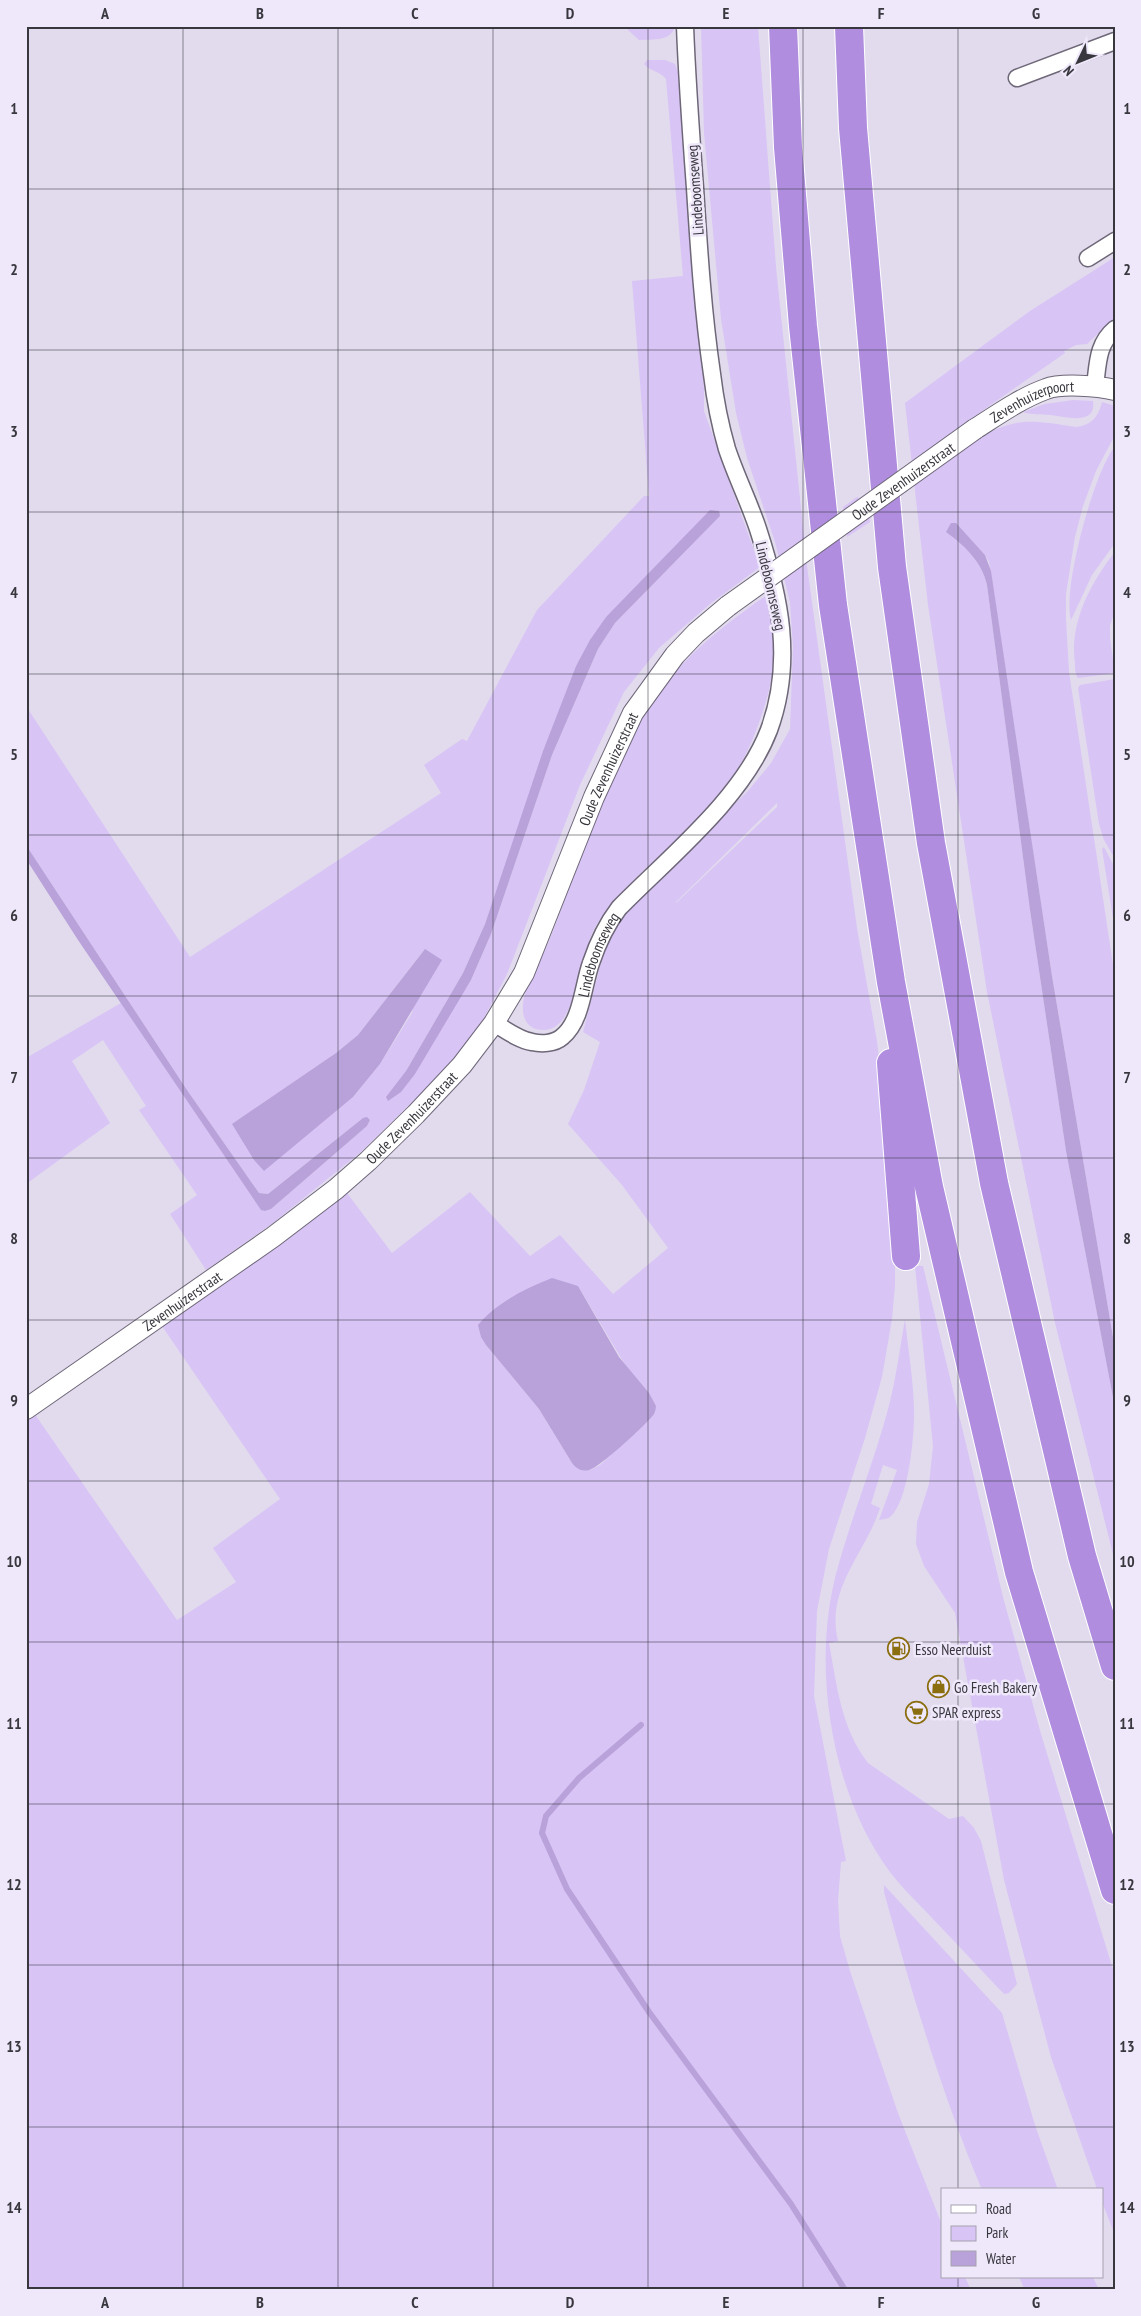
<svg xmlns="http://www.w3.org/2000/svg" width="1141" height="2316" font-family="'PT Sans Narrow',sans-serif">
	<rect width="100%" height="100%" fill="#e2dbee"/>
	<path fill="#d8c4f5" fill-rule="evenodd" d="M629,26H675C671,42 653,39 639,40L628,30Z
		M701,26H758L776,267L807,566L857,928L877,1041L890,1152L895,1225V1285L892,1319L882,1377L865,1438L829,1549L817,1611L814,1696L846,1861L841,1862L838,1901L840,1936L850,1971L898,2113L942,2225V2277H965L971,2290H26V1418L34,1413L177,1620L236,1582L213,1548L280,1499L162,1326L347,1193L392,1253L470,1192L530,1256L560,1235L613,1294L668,1248L622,1185L568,1124L584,1090L600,1042L583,1032L605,947L618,922L672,864L748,791L771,763L790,729L793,647L790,602L775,542L747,458L736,413L721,319L704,133ZM777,803V807L676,903V902ZM578,1286L627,1368L633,1434L600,1465L590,1470L572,1463L539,1409L486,1345L502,1304L516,1297Z
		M647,60H665L675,64L678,72L704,389V411L760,567L710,604L659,648L624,692L580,785L507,974L484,1018L451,1064L362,1151L273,1223L206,1270L170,1214L197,1195L139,1110L146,1106L103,1040L72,1061L110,1123L26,1184V1058L121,1003L261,1209L265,1211L271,1209L367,1126L370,1120L363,1118L268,1194L259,1193L187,1090L26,845V706L190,957L441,793L424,765L462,739L467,741L537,610L644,496H649L632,281L683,276L666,79C660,71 649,71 644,64ZM720,516L615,623L598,649L552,755L491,934L471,980L449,1015L386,1097L406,1071L463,973L485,924L576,666L606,617ZM424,950L412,1013L380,1064L353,1097L232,1125L336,1053L358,1035Z
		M1115,257V318L1087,344L1076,345L1064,351L1065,353L962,425L973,442C1014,416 1030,420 1076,427C1092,425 1098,417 1102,402L1115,406V435L1096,471L1083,506L1075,537L1066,594V619L1069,672L1115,978V1349L1052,976L989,562L985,555L956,524L947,532C965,546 982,562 987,585L1030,910L1066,1151L1115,1408V1562L1055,1323L987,992L928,605L905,403L1030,311Z
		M1073,400L1093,401C1097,427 1063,416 1050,415C1041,414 1031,415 1023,412L1045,404Z
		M1115,446V543L1092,575L1071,620C1062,589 1094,472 1115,446Z
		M857,497L867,502L870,522L847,537L843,507Z
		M1115,552V610L1110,626V638L1115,673L1078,678C1075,674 1075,668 1075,663C1069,623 1091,582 1115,552Z
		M767,595C777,628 776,665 767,698C757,731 746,760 725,788C694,832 646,862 612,904C603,915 594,926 590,939C585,952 581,966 577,979C573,999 565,1037 536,1029C525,1026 522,1014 523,1004C526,980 543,958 551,936C567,897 578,857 594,818C602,800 610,783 618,765C625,750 631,732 640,718C675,664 715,631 767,595Z
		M1115,679V859L1104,840L1099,824L1078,688L1080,685Z
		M1104,847L1115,868V931L1102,849Z
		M915,1266H923L1003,1597L1041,1734L1115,1976V2235L1102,2202V2190H1097L1095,2183L1051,2057L1004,1880L955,1613L924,1566L916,1544L917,1522L929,1484L933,1446Z
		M905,1319C908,1348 913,1378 914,1407C915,1431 909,1501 890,1517C887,1519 883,1519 879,1520L897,1470L883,1465L871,1504L880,1508C866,1553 825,1588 838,1641L829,1643C837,1686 841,1728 868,1763L949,1819L963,1816L974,1828L981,1841L1017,1984L1009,1993L1004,1994C980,1969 957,1944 933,1919C919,1904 903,1889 890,1872C832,1794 812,1672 835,1578C848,1527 868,1478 883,1427C894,1392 899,1355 905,1319Z
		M884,1885L1002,2013L1035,2125L1058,2190H982C941,2091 912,1994 884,1892Z
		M1019,2277H1093L1099,2290H1025Z"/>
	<path fill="#b9a2d9" d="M710,510L719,511L720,516L615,623L598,649L552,755L491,934L471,980L415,1074L401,1092L388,1101L386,1097L406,1071L463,973L485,924L543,751L576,666L590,640L606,617Z
		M951,523H956L985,555L991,571L1052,976L1115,1349V1408L1066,1151L1030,910L987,585C982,562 965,546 946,532Z
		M26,845L187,1090L259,1193L268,1194L363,1118L367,1117L370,1120L367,1126L271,1209L265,1211L261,1210L78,940L26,859Z
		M425,949L442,960L380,1064L353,1097L264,1171L254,1160L232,1124L336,1053L358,1035Z
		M552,1278L578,1286L619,1357L649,1393L656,1406C656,1408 655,1412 654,1414C648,1423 598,1469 589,1470C581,1472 576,1468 572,1463L539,1409L486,1345L481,1337L478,1325C496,1303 526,1288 552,1278Z"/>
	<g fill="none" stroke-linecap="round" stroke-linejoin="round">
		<path stroke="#b9a2d9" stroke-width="6" d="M641,1725L579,1778L546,1816L542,1833L567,1889L649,2012L791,2204L845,2290"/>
		<defs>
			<g id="minor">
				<path d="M1017,78L1115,41"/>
				<path d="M1088,258L1115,241"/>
				<path d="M1095,386C1098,364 1097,344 1115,329"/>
				<path id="s1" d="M494,1023C506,1030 519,1040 532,1042C541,1044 554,1044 562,1037C582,1021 583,985 591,963C598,942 606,925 619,908C670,856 743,798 769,730C794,662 780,597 758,529C749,502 736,476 727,449C720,425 715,399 712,374C703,313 699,250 695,188C691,134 687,80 685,26"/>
			</g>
			<g id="tertiary">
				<path id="s2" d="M975,429C997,415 1021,398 1046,389C1061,383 1098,386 1115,390"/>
				<path id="s3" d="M26,1409L273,1237L336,1189L368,1161L416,1114L462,1065L494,1023L524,973L594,797L633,713L675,655L696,633L728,606"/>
			</g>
			<path id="motorway" d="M783,26L788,147L803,326L833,605L891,982L929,1187L1019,1572L1115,1890
				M849,26L853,128L892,567L931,843L994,1183L1082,1556L1115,1666
				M891,1063L906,1256"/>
		</defs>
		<use href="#minor" stroke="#6e6778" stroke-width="19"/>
		<use href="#tertiary" stroke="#6e6778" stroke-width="22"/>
		<use href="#motorway" stroke="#fff" stroke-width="30"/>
		<use href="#minor" stroke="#fff" stroke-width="16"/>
		<use href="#tertiary" stroke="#fff" stroke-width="20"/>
		<use href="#motorway" stroke="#b08ddf" stroke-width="28"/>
		<defs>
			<g id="tertiary-bridge">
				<path id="s4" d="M728,606L975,429"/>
			</g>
		</defs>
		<use href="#tertiary-bridge" stroke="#6e6778" stroke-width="22" stroke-linecap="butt"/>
		<use href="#tertiary-bridge" stroke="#fff" stroke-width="20"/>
	</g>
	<path fill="none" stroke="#39373e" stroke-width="1" stroke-opacity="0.55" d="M183,26V2290M338,26V2290M493,26V2290M648,26V2290M803,26V2290M958,26V2190M26,189H1115M26,350H1115M26,512H1115M26,674H1115M26,835H1115M26,996H1115M26,1158H1115M26,1320H1115M26,1481H1115M26,1642H1115M26,1804H1115M26,1965H1115M26,2127H1115M958,2277V2290"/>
	<defs>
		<symbol id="fuel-ring" viewBox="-11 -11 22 22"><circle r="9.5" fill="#efe8fb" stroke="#8a6e0f" stroke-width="1.5"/><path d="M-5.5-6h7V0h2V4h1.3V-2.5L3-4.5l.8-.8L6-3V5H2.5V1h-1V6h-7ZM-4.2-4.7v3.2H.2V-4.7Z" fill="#8a6e0f"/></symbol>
		<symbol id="shop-ring" viewBox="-11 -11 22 22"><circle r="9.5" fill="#efe8fb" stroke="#8a6e0f" stroke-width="1.5"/><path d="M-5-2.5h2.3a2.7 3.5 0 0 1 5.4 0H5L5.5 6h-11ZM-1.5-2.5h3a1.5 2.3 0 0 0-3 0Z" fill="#8a6e0f"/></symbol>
		<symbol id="supermarket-ring" viewBox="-11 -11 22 22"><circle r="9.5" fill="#efe8fb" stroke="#8a6e0f" stroke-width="1.5"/><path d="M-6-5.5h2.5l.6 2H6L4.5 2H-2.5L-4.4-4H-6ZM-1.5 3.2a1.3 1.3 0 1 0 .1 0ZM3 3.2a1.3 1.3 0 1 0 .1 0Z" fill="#8a6e0f"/></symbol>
	</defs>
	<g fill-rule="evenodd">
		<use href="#fuel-ring" x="886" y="1636" width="25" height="25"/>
		<use href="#shop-ring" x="926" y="1674" width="25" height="25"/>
		<use href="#supermarket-ring" x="904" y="1700" width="25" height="25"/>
	</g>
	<g text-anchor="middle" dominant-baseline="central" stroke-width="5" stroke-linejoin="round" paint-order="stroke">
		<g font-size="15" fill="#39373e" stroke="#efe8fb">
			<text transform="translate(695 190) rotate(-94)">Lindeboomseweg</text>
			<text stroke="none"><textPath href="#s2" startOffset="65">Zevenhuizerpoort</textPath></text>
			<text stroke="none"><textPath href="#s4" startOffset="215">Oude Zevenhuizerstraat</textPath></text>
			<text transform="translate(771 586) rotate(77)">Lindeboomseweg</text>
			<text stroke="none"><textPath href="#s3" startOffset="889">Oude Zevenhuizerstraat</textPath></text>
			<text stroke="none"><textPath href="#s1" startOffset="165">Lindeboomseweg</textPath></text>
			<text stroke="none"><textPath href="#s3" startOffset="484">Oude Zevenhuizerstraat</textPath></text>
			<text stroke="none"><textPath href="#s3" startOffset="190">Zevenhuizerstraat</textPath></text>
		</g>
		<g font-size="15" fill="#39373e" stroke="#efe8fb" text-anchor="start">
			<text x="915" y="1649">Esso Neerduist</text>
			<text x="954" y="1687">Go Fresh Bakery</text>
			<text x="932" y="1712">SPAR express</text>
		</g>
	</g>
	<rect width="1141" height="2316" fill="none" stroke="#efe8fb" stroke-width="55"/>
	<rect x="941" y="2188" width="162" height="90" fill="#efe8fb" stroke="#a6a1af"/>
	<rect x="951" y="2205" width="25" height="8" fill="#ffffff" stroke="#a6a1af"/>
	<text x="986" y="2214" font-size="15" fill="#39373e">Road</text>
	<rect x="951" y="2226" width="25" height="15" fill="#d8c4f5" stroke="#a6a1af"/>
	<text x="986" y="2238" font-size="15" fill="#39373e">Park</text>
	<rect x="951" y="2251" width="25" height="15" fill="#b9a2d9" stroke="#a6a1af"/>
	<text x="986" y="2264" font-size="15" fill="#39373e">Water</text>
	<g transform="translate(1078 62) rotate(227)" stroke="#efe8fb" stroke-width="4" paint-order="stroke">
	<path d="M0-4L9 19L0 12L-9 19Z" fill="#39373e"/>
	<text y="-8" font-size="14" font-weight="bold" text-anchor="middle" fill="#39373e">N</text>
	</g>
	<rect x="28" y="28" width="1086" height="2260" fill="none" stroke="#39373e" stroke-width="2"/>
	<g font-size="16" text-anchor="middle" font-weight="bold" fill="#39373e">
		<text x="105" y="19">A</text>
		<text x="260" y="19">B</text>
		<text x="415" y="19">C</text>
		<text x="570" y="19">D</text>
		<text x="726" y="19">E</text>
		<text x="881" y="19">F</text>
		<text x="1036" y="19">G</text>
		<text x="14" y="114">1</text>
		<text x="1127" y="114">1</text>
		<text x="14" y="275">2</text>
		<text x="1127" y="275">2</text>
		<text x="14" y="437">3</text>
		<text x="1127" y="437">3</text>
		<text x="14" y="598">4</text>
		<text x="1127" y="598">4</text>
		<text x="14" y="760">5</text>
		<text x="1127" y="760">5</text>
		<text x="14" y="921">6</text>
		<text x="1127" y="921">6</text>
		<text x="14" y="1083">7</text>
		<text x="1127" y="1083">7</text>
		<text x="14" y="1244">8</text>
		<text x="1127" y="1244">8</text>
		<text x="14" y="1406">9</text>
		<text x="1127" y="1406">9</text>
		<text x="14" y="1567">10</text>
		<text x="1127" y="1567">10</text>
		<text x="14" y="1729">11</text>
		<text x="1127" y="1729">11</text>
		<text x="14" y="1890">12</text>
		<text x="1127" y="1890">12</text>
		<text x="14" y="2052">13</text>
		<text x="1127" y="2052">13</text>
		<text x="14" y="2213">14</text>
		<text x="1127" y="2213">14</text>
		<text x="105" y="2308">A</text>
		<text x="260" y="2308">B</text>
		<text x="415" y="2308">C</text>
		<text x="570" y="2308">D</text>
		<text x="726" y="2308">E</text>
		<text x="881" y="2308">F</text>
		<text x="1036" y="2308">G</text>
	</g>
</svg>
